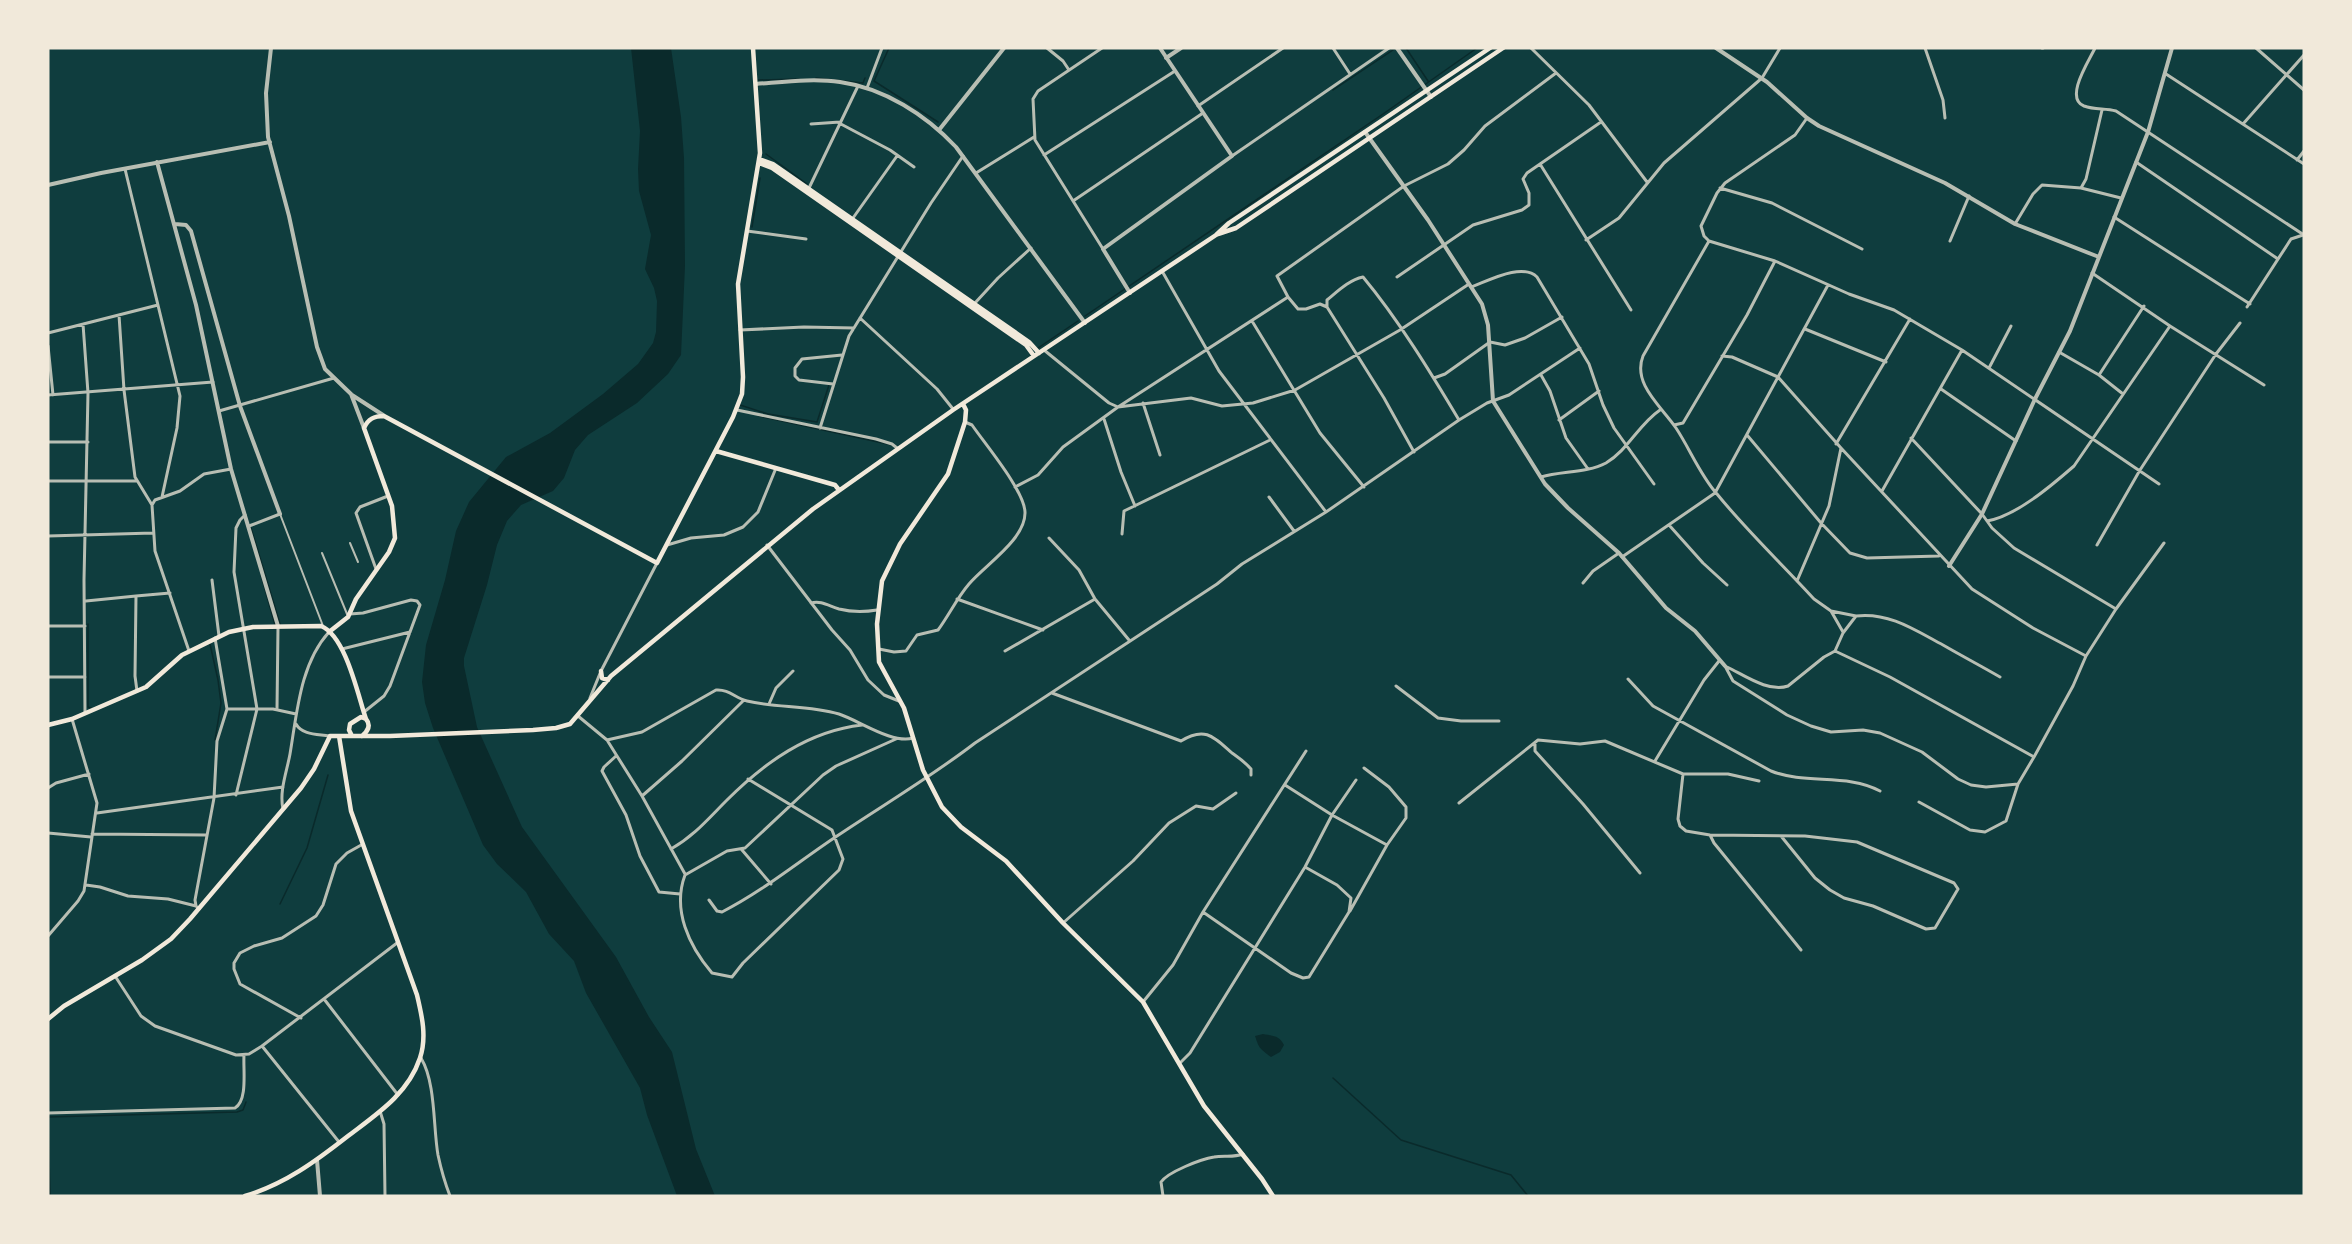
<svg xmlns="http://www.w3.org/2000/svg" width="2352" height="1244" font-family="'Fira Sans',sans-serif">
	<rect width="100%" height="100%" fill="#0f3d3e"/>
	<path fill="#0a2a2b" d="M631,48H671L681,117L684,158L685,266L681,355L668,374L637,403L588,435L575,450L564,478L553,491L521,505L507,521L497,545L487,585L464,658V666L477,727L522,827L616,957L649,1017L672,1052L696,1149L715,1196H677L647,1115L640,1088L586,993L574,961L549,934L526,892L497,864L483,845L433,728L425,703L422,682L426,645L445,580L456,531L469,502L506,457L550,433L603,394L638,364L653,343L656,332L657,301L654,288L645,269L651,235L639,191L638,169L640,131Z
		M1263,1034C1273,1036 1279,1035 1284,1045L1280,1052L1271,1057C1259,1048 1259,1048 1255,1036Z"/>
	<g fill="none" stroke-linecap="round" stroke-linejoin="round">
		<path stroke="#0a2a2b" stroke-width="1.5" d="M889,48L874,81L938,122
			M1406,48L1428,81
			M816,78L863,83L865,78
			M758,80L799,79
			M1333,90L1393,50
			M766,154L807,184
			M752,227L760,178
			M1085,316L1383,114L1477,48
			M1038,348L1078,321
			M740,405L768,414L817,422L829,385
			M759,416L892,445
			M251,528L280,624
			M261,575L275,625
			M88,624V707L91,708
			M210,644L218,680L221,703L215,740
			M280,904L307,848L328,775
			M1333,1078L1401,1140L1511,1175L1528,1196
			M48,1117L237,1112L243,1110L246,1102
			M48,1119L50,1196"/>
		<path stroke="#b8beb3" stroke-width="2" d="M280,514L323,626
			M350,543L358,562
			M322,553L347,614"/>
		<path stroke="#b8beb3" stroke-width="3" d="M1047,48L1063,61L1069,70
			M1102,48L1038,91L1033,99L1035,140L1103,249
			M1333,48L1350,74
			M1531,48L1589,105L1647,182
			M1925,48L1943,100L1945,118
			M2042,48H2043
			M2095,48C2089,61 2064,98 2084,106C2095,110 2105,108 2116,111L2304,235
			M2256,48L2304,90
			M2166,74L2304,164
			M867,88L882,48
			M1198,106L1283,48
			M1807,118L1795,135L1725,183L1717,193L1701,226L1704,236L1709,241L1775,261L1849,294L1894,310L1962,350L2159,484
			M839,123L890,150L914,167
			M811,124L840,122
			M2243,124L2304,55
			M1044,155L1175,71
			M1232,156L1389,48
			M2297,160L2304,151
			M2136,162L2278,259
			M1540,164L1631,310
			M125,169L180,396L177,428L162,497
			M976,173L1034,137
			M809,188L858,86
			M1720,188L1772,203L1862,249
			M2081,188L2086,179L2102,110
			M1073,201L1203,113
			M2114,217L2250,304
			M853,218L897,156
			M2015,224L2033,194L2042,185L2081,188L2121,198
			M747,231L806,239
			M1586,240L1619,218L1664,163L1762,78L1780,48
			M1709,241L1643,356C1632,384 1662,407 1676,428C1690,449 1700,475 1717,494C1747,531 1782,564 1814,599L1831,611L1856,616
			M1950,241L1969,196
			M1162,271L1219,371L1326,512
			M2092,273L2170,326L2264,385
			M1397,277L1473,225L1522,210L1529,205V193L1523,179L1527,173L1601,122
			M1471,287C1488,281 1522,262 1537,277L1589,364L1603,405L1614,428L1654,484
			M975,303L998,278L1031,248
			M1327,307V300C1338,291 1349,280 1363,277C1398,319 1431,373 1459,420
			M2247,307L2291,239L2303,235
			M119,315L124,390L135,477L152,505
			M860,318L937,389L953,409
			M1252,321L1320,433L1364,487
			M83,324L88,393L84,580L85,713
			M1805,329L1886,362
			M740,330L804,327L854,328
			M48,333L158,305
			M48,346L53,395
			M1044,350L1109,403L1118,407L1191,398L1222,406L1253,403L1295,390L1400,330L1469,284
			M2059,352L2099,375L2123,394
			M1722,356L1732,357L1778,377L1841,448L1972,589L2033,628L2086,656
			M1989,368L2011,326
			M1541,375L1550,391L1566,438L1588,469
			M2099,375L2144,306
			M1434,378L1445,374L1490,342L1505,345L1525,338L1562,317
			M833,384L799,380L795,376V368L802,359L842,355
			M1941,389L2016,441
			M48,395L213,382
			M1143,403L1160,455
			M737,410L876,439L892,444L897,448
			M219,411L334,378
			M1104,419L1121,472L1135,506
			M1559,420L1599,391
			M1674,425L1683,423L1747,315L1775,261
			M820,428L849,336L931,203L963,156
			M1747,435L1821,523L1850,553L1867,558L1939,556
			M1911,438L1982,514L1992,528L2014,548L2116,609
			M48,442H88
			M1836,444L1910,319
			M1414,452L1384,398L1327,307L1320,304L1306,309H1298L1288,297L1277,276L1404,186L1448,164L1464,150L1485,126L1556,73
			M1541,477C1562,471 1587,473 1606,463C1628,450 1639,424 1660,410
			M48,481H136
			M1015,487L1038,475L1063,447L1118,407L1288,297
			M1882,491L1962,350
			M1269,497L1294,531
			M152,505L155,551L189,651
			M152,505L155,500L180,491L204,474L231,469
			M1987,521C2016,516 2051,486 2074,466L2170,326
			M1669,525L1703,563L1727,585
			M249,526L280,514
			M1122,534L1124,511L1270,440
			M48,536L153,533
			M1049,538L1079,570L1095,599L1129,640
			M667,545L691,538L724,535L743,527L758,512L776,468
			M767,545L832,630L850,650L868,680L884,695L899,701
			M2097,545L2140,470L2216,354L2240,323
			M1622,557L1715,493L1828,285
			M376,569L356,513L360,507L388,496
			M212,580L219,636
			M1797,581L1829,506L1841,448
			M1583,583L1593,571L1619,553
			M136,596L170,593
			M957,599L1043,630
			M86,601L136,596L135,676L137,691
			M811,603C821,600 829,606 839,609C851,612 865,612 877,610
			M1831,611L1843,632
			M350,614L363,613L411,600L417,601L420,605L390,686L384,696L364,712
			M48,626H85
			M342,649L410,632
			M879,649L894,652L906,651L917,635L938,630C949,615 957,598 969,584C985,565 1026,539 1025,512C1024,490 985,444 972,425L965,422
			M1005,651L1095,599
			M1835,651L1890,677L2034,757L2073,686L2086,656L2116,609L2164,543
			M1725,666L1733,681L1787,715L1811,726L1831,732L1863,730L1880,733L1922,752L1958,779L1971,785L1986,787L2018,784
			M1727,667C1744,675 1769,693 1788,686L1824,657L1835,651L1843,633L1856,616C1889,612 1915,630 1943,645C1962,656 1981,666 2000,677
			M48,677H85
			M1628,679L1653,706L1771,771C1806,785 1847,773 1880,791
			M1396,686L1438,718L1461,721H1499
			M1052,693L1181,741C1205,726 1214,737 1232,753C1239,758 1245,762 1251,769V775
			M590,698L601,671L657,563
			M769,704L776,688L793,671
			M227,709H273L296,714
			M277,709L278,627
			M578,716L607,740L642,796L685,874
			M296,724C302,735 318,734 329,736
			M607,740L642,732L716,690C729,689 735,698 747,701C777,708 809,705 839,714C860,721 892,744 913,738
			M1535,744V751L1583,804L1640,873
			M616,756L604,767L602,771L626,815L640,856L659,892L680,894
			M1655,761L1704,680L1719,661
			M1683,774L1678,819L1680,826L1686,831L1710,835L1805,836L1857,842L1954,883L1958,889L1935,928L1926,929L1873,906L1844,898L1830,890L1815,878L1781,836
			M748,779L832,830L843,859L839,870L743,963L732,977L712,973C689,946 672,910 685,875L727,851L745,848L823,775L836,766L896,739
			M1285,785L1332,815L1387,845
			M48,788L56,783L89,774
			M236,795L257,709L234,572L236,528L240,520L245,515
			M642,796L682,761L744,700
			M1919,802L1970,830L1985,832L2006,821L2018,784L2034,757
			M1459,803L1538,740L1580,744L1605,741L1683,774H1728L1759,781
			M283,809C279,791 287,771 290,754C297,713 300,664 329,632
			M97,813L283,787
			M48,833L91,837
			M92,834L206,835
			M1710,835L1714,843L1801,950
			M671,849C694,836 708,819 727,800C764,763 808,731 862,725
			M742,850L771,884
			M86,885L100,887L128,896L168,899L196,906
			M709,900L717,911L722,912C763,891 798,862 837,836C883,805 931,777 975,743L1217,584L1242,564L1326,512L1459,420L1487,403L1509,395L1580,348
			M199,909L196,906L195,900L214,798L217,741L227,709L215,638
			M1350,911L1387,845L1406,818V807L1389,787L1364,768
			M1203,912L1291,973L1303,978L1309,977L1349,912L1351,898L1337,885L1305,867
			M1063,923L1133,861L1169,823L1196,806L1213,809L1236,793
			M48,936L78,901L84,891L97,803L72,719
			M115,976L141,1016L155,1026L236,1055L249,1054L262,1046L397,943
			M324,999L398,1095
			M1143,1002L1173,965L1203,912L1306,751
			M301,1018L240,984L234,969V963L240,953L254,946L282,938L316,916L323,905L336,864L347,853L363,844
			M262,1046L339,1142
			M421,1058C436,1083 433,1127 438,1155C441,1169 445,1183 450,1196
			M1180,1063L1190,1053L1305,867L1332,815L1356,780
			M380,1111L384,1124L385,1196
			M48,1113L235,1108C248,1100 243,1070 244,1055
			M1163,1196L1161,1182C1168,1172 1201,1159 1214,1157C1224,1155 1233,1158 1243,1154"/>
		<path stroke="#b8beb3" stroke-width="4" d="M271,48L266,93L268,137L289,216L317,347L325,369L351,394L364,428
			M1397,48L1431,97
			M1716,48L1767,82L1807,118L1819,126L1945,183L2015,224L2099,257
			M1166,58L1181,48
			M756,84C783,82 813,78 840,82C884,88 926,115 956,147L1085,323
			M939,130L1004,48
			M1365,132L1428,220L1482,304L1488,325L1493,401L1545,484L1568,508L1619,553L1666,608L1695,631L1725,666
			M157,162L196,305L231,469L278,626
			M48,185L101,173L270,142
			M175,224L186,225L191,231L240,406L280,514
			M1130,293L1103,249L1232,156L1160,48
			M352,395L383,415
			M1949,566L1982,514L2035,399L2070,331L2148,132L2172,48
			M317,1160L320,1196"/>
		<path stroke="#f1e9da" stroke-width="4.5" d="M759,159L773,164L1029,342L1039,353
			M759,163L772,168L1026,345L1034,356
			M1218,234L1236,228L1503,48
			M963,404L966,410L965,422L948,474L900,544L882,581L877,624L879,662L904,708L923,770L942,807L961,827L1006,861L1063,923L1143,1002L1204,1106L1262,1179L1273,1196
			M716,451L835,485L839,490
			M329,632L348,617L356,599L389,552L395,538L392,506L364,428C368,419 374,416 384,416L657,563L733,417L742,394L743,377L738,284L760,153L753,48
			M601,671L602,678L608,680
			M48,725L72,719L146,687L182,655L229,632L253,627L321,626C346,636 358,696 366,719
			M352,736L349,730L350,724L361,717L366,719C371,725 368,731 362,736
			M48,1019L64,1006L142,960L171,939L190,919L301,788L314,769L330,736H390L533,730L556,728L570,724L611,676L813,509L953,410L1216,235L1229,223L1490,48
			M245,1196C285,1184 316,1161 348,1136C377,1114 408,1094 420,1058C427,1037 422,1016 417,995L351,811L339,736"/>
	</g>
	<rect width="2352" height="1244" fill="none" stroke="#f1e9da" stroke-width="99"/>
</svg>
